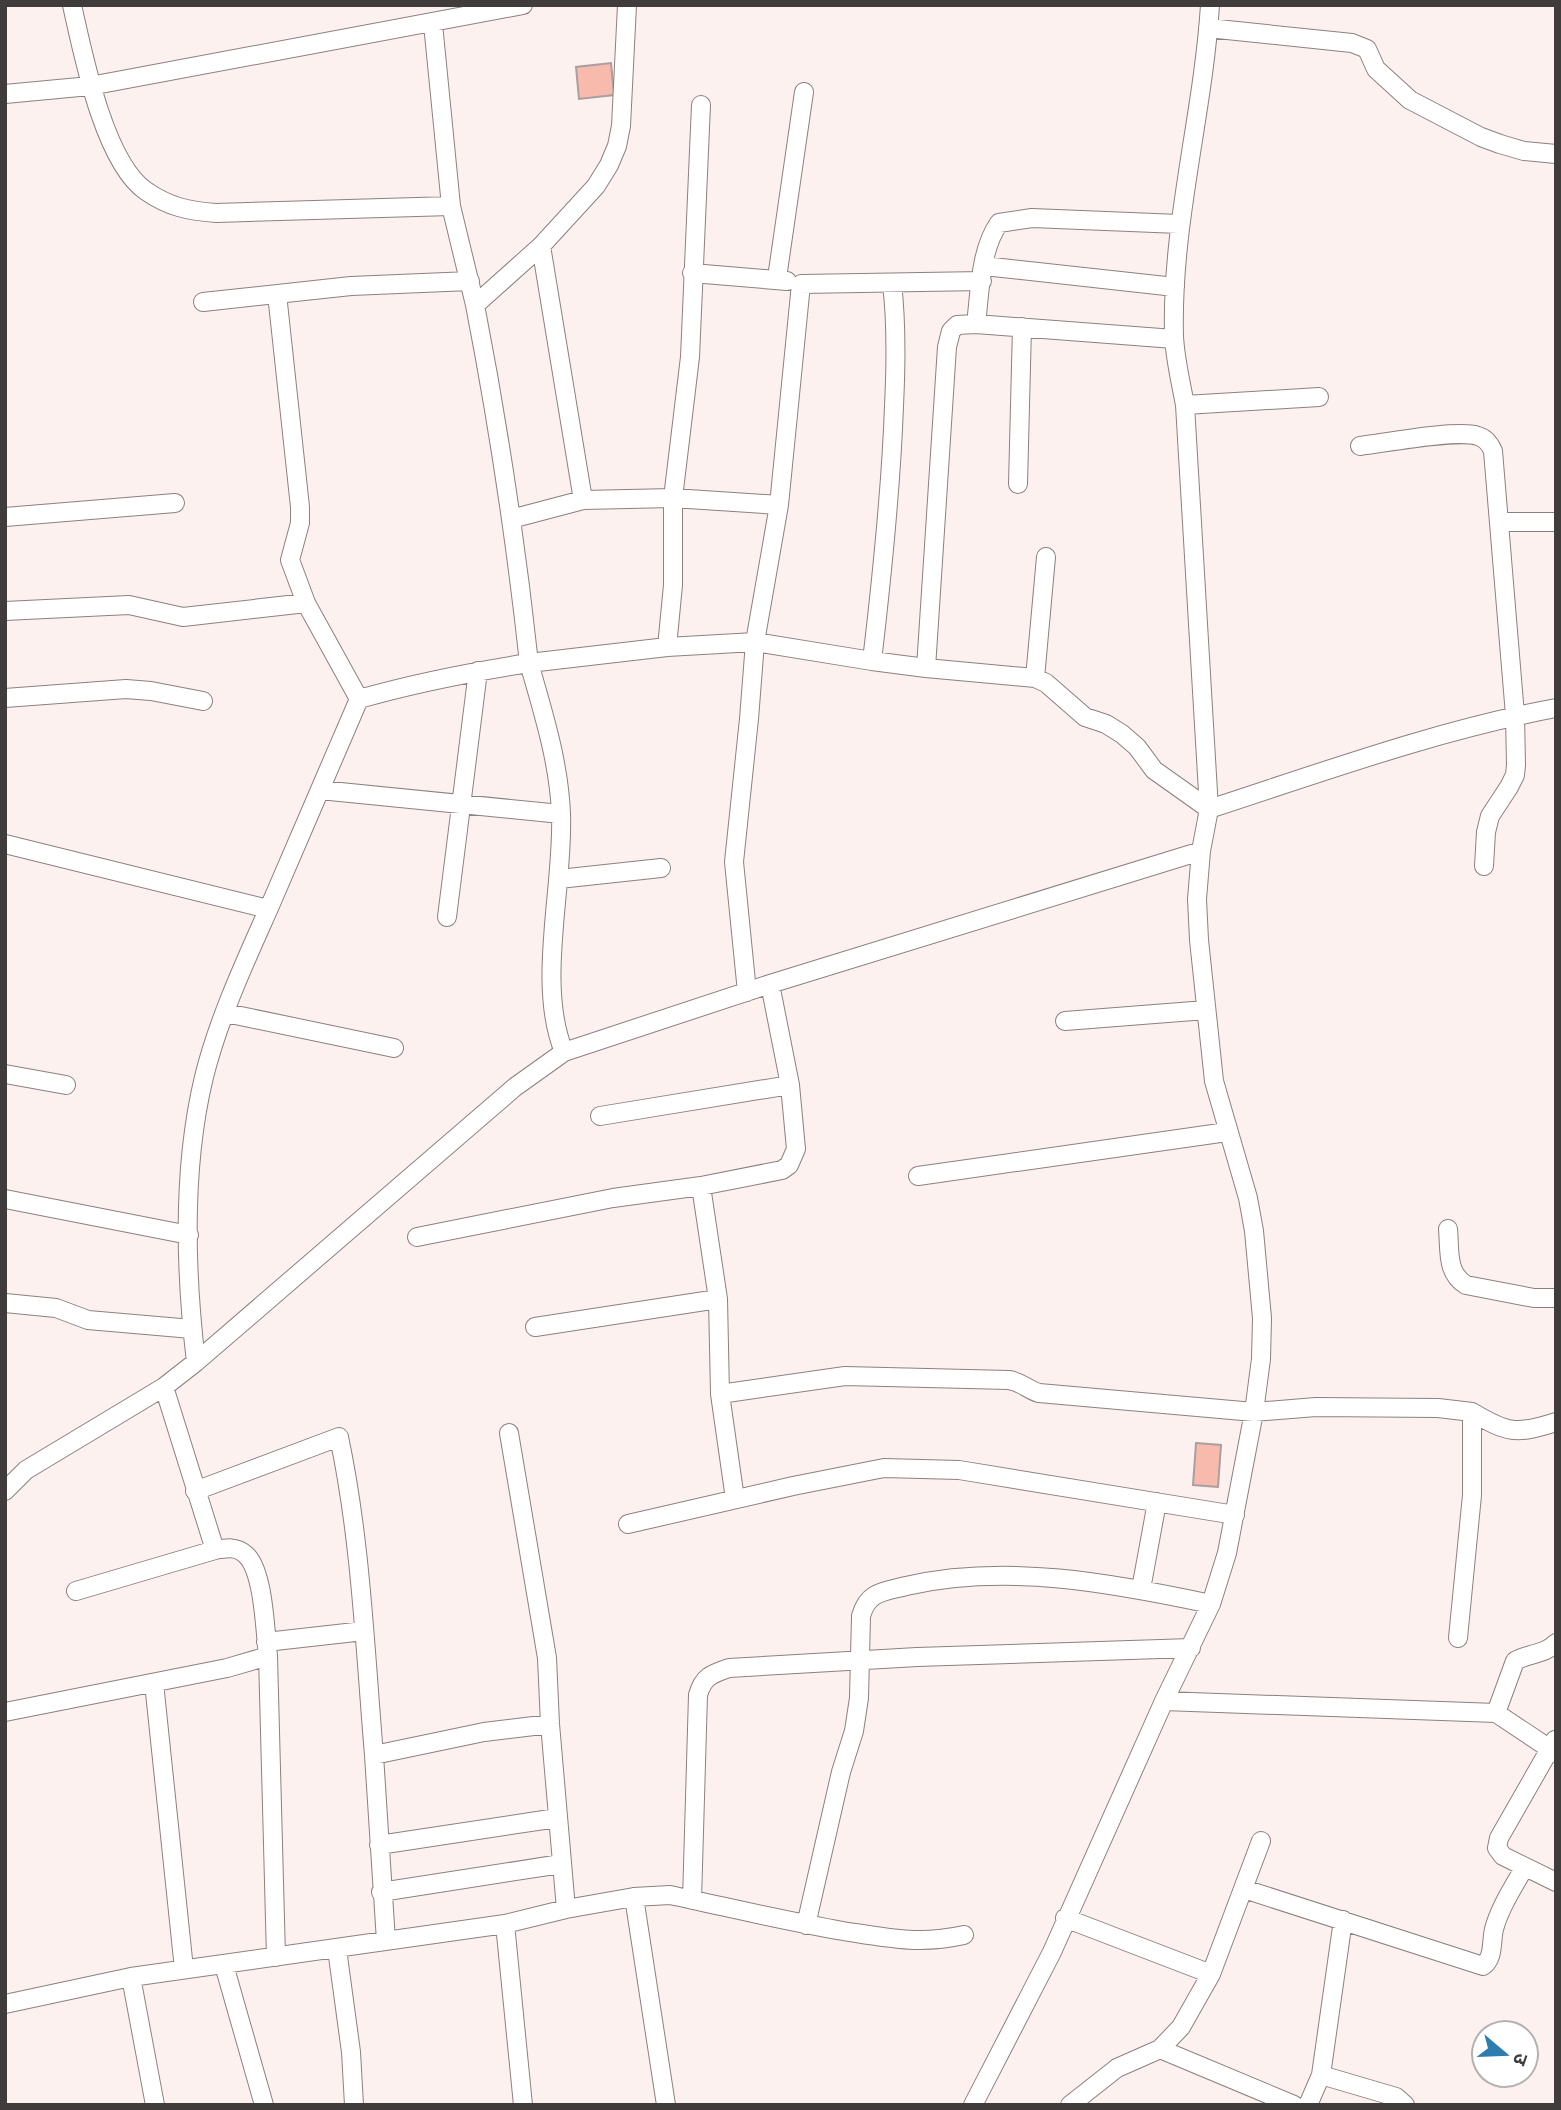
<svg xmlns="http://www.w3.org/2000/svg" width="1561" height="2110" font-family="'Exo 2','Noto Sans Devanagari',sans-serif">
	<rect width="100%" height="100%" fill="#fcf1ef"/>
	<path fill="#f9baae" stroke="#a99f9e" stroke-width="2" d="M611,63L614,95L579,99L576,67Z
		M1196,1443L1221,1445L1218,1487L1193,1485Z"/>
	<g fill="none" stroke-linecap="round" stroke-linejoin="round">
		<defs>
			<path id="minor" d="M72,5C83,54 104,162 146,191C169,207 189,211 216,213L451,206
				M627,5L621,126L617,146L609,165L596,186L541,246L475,305C498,423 516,543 529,663L667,647L673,585V498L690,357L701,105
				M433,24L451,206L475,305
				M1208,28L1352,43L1367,49L1376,69L1410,100L1481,137L1500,144L1524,151L1556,154
				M5,94L90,86L523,5
				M541,246L583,500
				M984,266L1175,287
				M692,273L787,281
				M777,278L804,92
				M277,294L300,507V523L290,560L306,603L359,699
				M203,302L351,286L470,281
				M976,324C980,292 980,250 999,223L1032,218L1179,224
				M1185,405L1319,397
				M1360,446C1385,443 1457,429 1478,436C1485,438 1490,444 1493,451L1515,715L1516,765L1515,775L1509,787L1490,816L1486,832L1484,866
				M1018,484L1022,327
				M5,517L175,503
				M511,519L583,500L673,498L779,505
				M1499,522H1556
				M5,611L129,605L183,617L306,603
				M667,647L755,642L779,505L801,284L982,281
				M872,661L926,668L947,347L951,331L957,325L976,324L1174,339
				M926,668L1035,678L1046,683L1085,717L1106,724L1122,734L1137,747L1154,770L1209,809C1323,772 1438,730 1556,708
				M1035,678L1046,557
				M5,698L126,689L151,691L203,701
				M320,790L561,814
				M5,844L268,909
				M559,879L661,868
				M447,917L478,671
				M747,992L734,862L749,719L755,642L872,661C882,576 891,491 894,406C896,365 897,325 892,284
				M226,1013L394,1048
				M1065,1021L1206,1010
				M5,1074L66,1085
				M600,1116L790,1085
				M918,1176L1227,1132
				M701,1186L718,1299L720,1394L735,1499
				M5,1199L189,1235
				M1448,1229C1450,1250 1446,1273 1466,1285L1534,1298H1556
				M417,1237L613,1198L701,1186L782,1170L789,1165L796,1149L790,1085L770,984
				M5,1303L56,1308L88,1320L192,1329
				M535,1327L718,1299
				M196,1362C185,1269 182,1168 204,1077C218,1020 245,962 269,908C299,838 329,769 359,699C415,683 471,672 529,663C543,712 559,762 561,814C564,887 536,984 564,1052
				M720,1394L845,1376L1009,1380C1022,1382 1028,1390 1039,1393L1254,1412L1316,1407L1438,1408L1472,1412V1495L1458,1638
				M1472,1412C1507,1433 1516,1435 1556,1422
				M509,1433L547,1658L550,1724L566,1909
				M5,1491L26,1470L164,1387L196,1362L515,1087L564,1052L770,984L1201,851
				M195,1491L339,1437C361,1541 365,1649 374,1755
				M628,1524L793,1486L884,1468L959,1470L1235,1515
				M1141,1589L1157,1502
				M76,1591L215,1550
				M266,1642L364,1631
				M268,1656L276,1957
				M154,1683L184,1969
				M1164,1701L1496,1713L1556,1753
				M5,1712L227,1668L268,1656C265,1631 264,1572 246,1555C237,1546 226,1548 215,1550L164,1387
				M1496,1713L1515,1661C1529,1653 1544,1655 1556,1643
				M1555,1740L1499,1838L1497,1848L1503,1856L1556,1882
				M379,1845L557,1818
				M1244,1889L1483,1966C1494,1958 1491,1942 1494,1929C1500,1907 1513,1888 1524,1868
				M381,1892L561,1864
				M634,1897L666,2105
				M692,1900L698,1695C703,1677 711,1674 729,1668L917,1657L1191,1648
				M1065,1918L1211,1974
				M505,1924L523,2105
				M806,1925L841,1772L854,1731L859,1698L861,1616C868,1591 884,1592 906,1586C1006,1563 1112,1583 1211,1604
				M386,1941L374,1755L484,1732L550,1724
				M337,1949L351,2052L354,2105
				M224,1965L264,2105
				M131,1977L155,2105
				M5,2004L131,1977L505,1924L566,1909L634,1897L670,1895C727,1907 784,1921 843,1931C888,1938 919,1945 964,1935
				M1160,2049L1294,2105
				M1321,2075L1343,1920
				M973,2105L1052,1952L1164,1701L1211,1604L1227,1553L1254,1412L1261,1359L1262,1318L1254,1231L1248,1198L1214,1081L1199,940L1197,899L1201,851L1209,809L1185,405C1181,383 1175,359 1174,336C1171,224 1203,116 1210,5
				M1070,2105L1117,2068L1160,2049L1181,2027L1211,1974L1261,1841
				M1308,2105L1321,2075L1396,2097L1405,2105"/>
		</defs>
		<use href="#minor" stroke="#8b817f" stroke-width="20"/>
		<use href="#minor" stroke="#fff" stroke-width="18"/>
	</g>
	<rect width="1561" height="2110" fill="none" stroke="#403c3b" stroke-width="14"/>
	<g transform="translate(1505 2054) rotate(109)"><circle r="33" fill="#ffffff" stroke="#b3b1b1" stroke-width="2"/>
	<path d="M0-5L12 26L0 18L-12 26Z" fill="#2d7dae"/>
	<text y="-10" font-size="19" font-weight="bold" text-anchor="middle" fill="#403c3b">उ</text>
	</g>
</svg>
